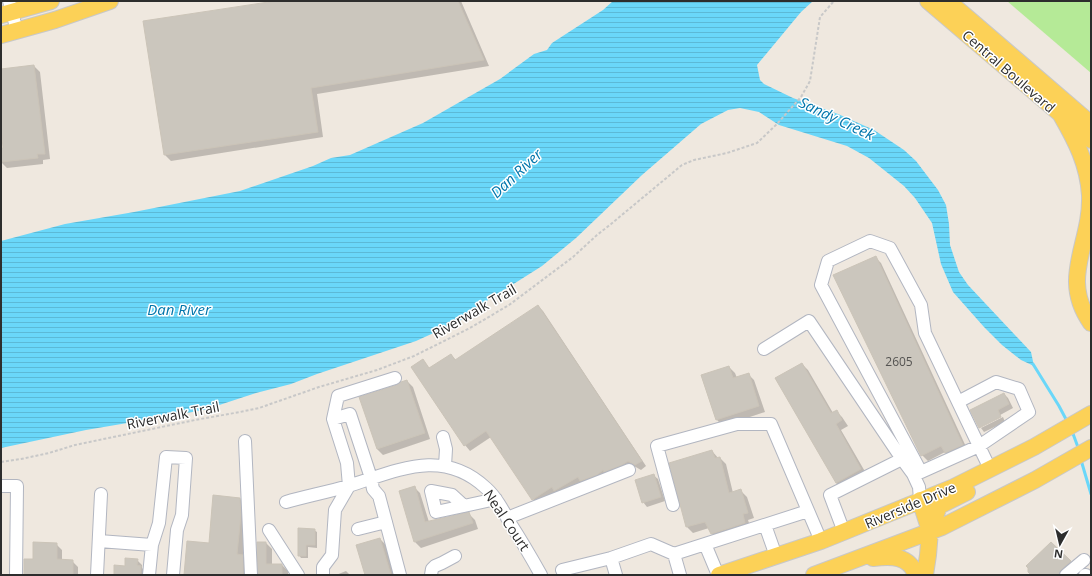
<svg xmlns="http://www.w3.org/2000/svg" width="1092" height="576" font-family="'Open Sans',sans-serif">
	<defs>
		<pattern id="water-rules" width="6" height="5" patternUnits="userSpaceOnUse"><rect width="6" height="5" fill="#6ad7f9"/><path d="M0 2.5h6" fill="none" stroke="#5cb9d6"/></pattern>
	</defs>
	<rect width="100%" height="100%" fill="#efe8df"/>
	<path fill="#b5ea97" d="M1007,1H1091V73Z"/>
	<path fill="url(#water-rules)" d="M613,1H813L801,12L757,65L760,80L764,84L793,98L838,114L874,130L904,150L916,161L938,190L946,205L949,224L950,245L959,272L968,285L1031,352L1034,366L1021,360L1002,345L984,327L953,292L941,264L932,223L915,198L904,186L869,158L847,146L779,125L759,112L740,108L728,110L701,124L642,175L576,238L542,266L488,300L460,321L416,341L317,374L291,384L256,393L204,410L86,430L1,448V241L65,224L134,212L240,191L313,166L331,158L350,155L423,123L500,79L534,54L547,50L552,43L603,10Z"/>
	<path fill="#0003" d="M281,1H461L489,66L317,94L323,137L171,161L165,155Z
		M34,66L40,72L50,159L43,160V164L7,168L1,162V149H5L1,120V70Z
		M875,257L881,263L968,451L951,459L945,452L928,461L922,455Z
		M538,306L543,311L646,466L641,470L634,466L627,470L538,505L533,499L491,437L470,451L465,445L423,361L430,369L451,355L457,361Z
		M802,364L808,370L833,413L836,411L842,417L848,426L841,430L867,475L842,489L836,483Z
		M729,367L735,373L737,378L748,374L754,380L765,412L723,426L717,420Z
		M407,381L413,387L430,439L383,455L377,449L398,386Z
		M1004,394L1008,398L1013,408L980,426V428L971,410Z
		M1003,417L1005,422L984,432L981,428Z
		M712,451L719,459L720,458L726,464L733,493L741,491L747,497L754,518L748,520L751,529L718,540L712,534L709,528L693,533L687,527L671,464Z
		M653,475L658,479L665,501L647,507L643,502Z
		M414,487L420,493L429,522L469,514L475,520L478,529L421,548L415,542L400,491Z
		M240,499L246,505V522L243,556L248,562L249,575H186L209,544Z
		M314,530L317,532V548L308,547V558H301L299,555Z
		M380,539L386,545L394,575H366Z
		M258,543H266L272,549V565H282L288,571V575H259Z
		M1051,543L1076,568L1068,575H1033Z
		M56,544L62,550V560L72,561L78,567V575H24L34,560Z
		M137,560L142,565V568L145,571L144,575H115Z
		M346,571L350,575H336Z"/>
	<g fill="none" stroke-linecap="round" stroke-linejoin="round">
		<path stroke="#6ad7f9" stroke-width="3" d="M1033,364L1059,406L1068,423
			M1072,431L1079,450
			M1081,460L1091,494"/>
	</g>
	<path fill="#cbc6bd" stroke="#cbc4b8" d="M275,1H458L484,60L311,88L318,132L164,155L143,21Z
		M34,65L45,154H37L38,158L1,162V148H3L1,128V69Z
		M876,256L963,445L945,453L941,446L921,456L833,275Z
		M538,305L642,461L635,465L628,461L622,465L604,472L603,470L597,475L580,481L578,477L554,491L552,487L532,500L486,431L464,446L411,367L423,359L429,368L451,354L455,360Z
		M802,363L831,413L837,410L842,420L836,424L861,469L836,483L775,378Z
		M729,366L733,378L749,373L759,406L716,420L701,375Z
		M407,380L425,433L377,449L359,397L397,385L401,382Z
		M1004,393L1009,404L998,410L1001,417L979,428L970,410Z
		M712,450L715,458L720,457L729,493L741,489L748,513L743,514L745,523L711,534L705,522L686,527L669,463Z
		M654,474L661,497L642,503L635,480Z
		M415,486L425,522L469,512L473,523L414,542L399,491Z
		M213,495L240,498L241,515L237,554L243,555V575H184L187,541L209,543Z
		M298,528L315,529V545H306V556H298Z
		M380,538L391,575H365L356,545Z
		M33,542L57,543V559L73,560V575H24V559H33Z
		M257,542H266V564H282V575H258Z
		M1051,542L1071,561L1061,570L1059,575H1031L1028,572V568L1026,566Z
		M125,558L138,559L137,565L141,566L140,575H114V565L125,566Z"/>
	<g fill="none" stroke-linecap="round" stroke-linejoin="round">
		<defs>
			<path id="minor" d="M9,1L17,31
				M764,349L809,321L902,459
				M958,402L996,382L1019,389L1029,412L979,446L921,472L821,285L828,261L870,241L890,248L921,305L925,333L990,469
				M333,419L350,414L371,478L373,489L379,496L400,575
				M443,437L446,449L445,466
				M245,441L251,575
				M1,486H17L16,575
				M920,500L919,487L913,474L921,472
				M286,502C307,496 328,492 348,486C397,471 442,447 486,488C496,497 503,510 510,523C521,540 531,557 541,575
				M673,505L657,446L737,424H771L821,541
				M464,506L452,495L431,491L436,512L496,499
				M507,518L629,470
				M765,525L776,556
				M358,529L386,522
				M269,530L298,575
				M844,532L830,495L902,459L913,474
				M99,541L152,545
				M705,544L718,575
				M674,554L680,575
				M611,558L616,575
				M562,570L611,558L651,544L674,554L808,511
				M97,575L101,494
				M149,575L152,545L159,523L166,457L186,458L182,515L177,530L173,575
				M323,575V567L332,555L335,510L349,486L347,463L333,419L338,396L395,378
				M431,575L432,569L435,566L442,563L455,556
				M1066,575L1084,560
				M1085,575H1086"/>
			<path id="major" d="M928,1L1091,140
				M948,1L1091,124
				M1,15L51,1
				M1,35L55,20L110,1
				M1061,115C1076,141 1088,164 1090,195C1092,243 1059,278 1091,323
				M920,500L930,531L928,555L925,575
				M930,531L939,506L967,492
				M873,558C891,556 909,555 916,575
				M719,575L821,541L954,487L1034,447L1091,414
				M814,575L942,527L1035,480L1091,448"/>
		</defs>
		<use href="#minor" stroke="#b2b6c1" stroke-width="14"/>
		<use href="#major" stroke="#c8c8c8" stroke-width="18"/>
		<path stroke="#c8c8c8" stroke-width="2" stroke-dasharray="3 2" stroke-linecap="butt" d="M1,462L21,459L49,453L75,445L195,420L240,412L259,408L319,387L377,370L414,356L470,328L509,305L573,257L597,235L611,224L682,165L694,160L727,153L757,143L777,124L801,97L810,81L820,17L834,1"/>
		<use href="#minor" stroke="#fff" stroke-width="12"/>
		<use href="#major" stroke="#fcd157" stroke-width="16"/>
	</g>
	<g text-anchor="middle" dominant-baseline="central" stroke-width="3" stroke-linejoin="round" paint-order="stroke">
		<g font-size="12" fill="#545351">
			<text x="899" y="361">2605</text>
		</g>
		<g font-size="14" fill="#2d2d2d" stroke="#fff">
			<text transform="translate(1009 71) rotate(41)">Central Boulevard</text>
			<text transform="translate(474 311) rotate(-30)">Riverwalk Trail</text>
			<text transform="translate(173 415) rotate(-11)">Riverwalk Trail</text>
			<text transform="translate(910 505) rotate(-23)">Riverside Drive</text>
			<text transform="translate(507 520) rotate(56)">Neal Court</text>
		</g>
		<g font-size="15" font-style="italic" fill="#0276ac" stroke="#fff">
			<text transform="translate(837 118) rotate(25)">Sandy Creek</text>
			<text transform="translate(516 173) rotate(-43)">Dan River</text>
			<text x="179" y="309">Dan River</text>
		</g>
	</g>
	<rect width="1092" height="576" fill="none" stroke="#2d2d2d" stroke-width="4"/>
	<g transform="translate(1060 544) rotate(188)" stroke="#ffffff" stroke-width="3" paint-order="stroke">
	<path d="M0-3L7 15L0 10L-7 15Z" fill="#2d2d2d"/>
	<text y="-6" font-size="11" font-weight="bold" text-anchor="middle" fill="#2d2d2d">N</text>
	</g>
</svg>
